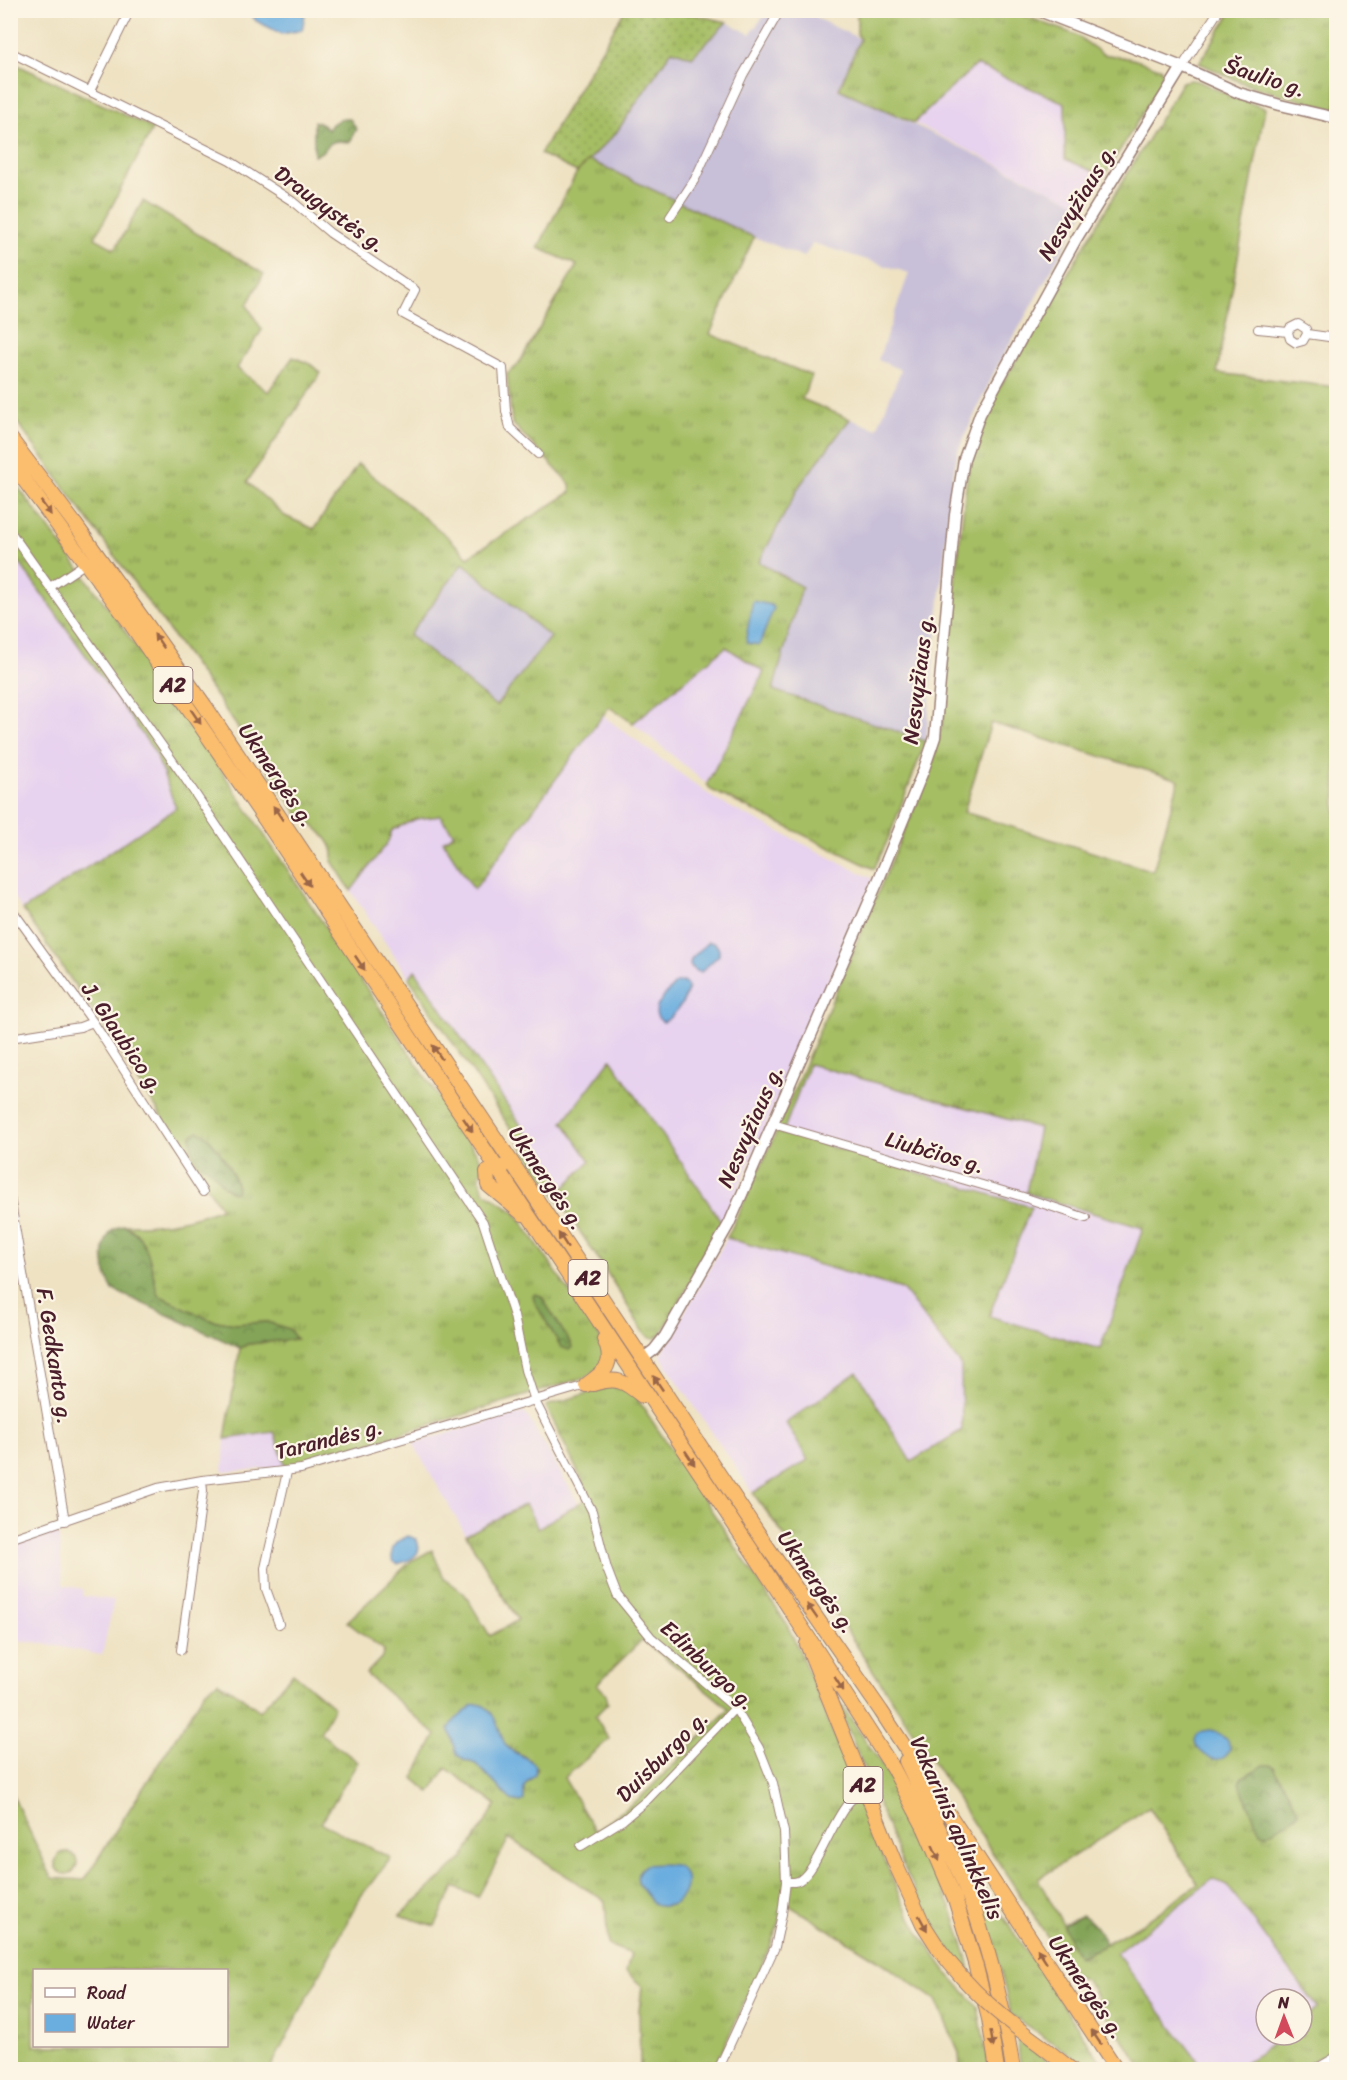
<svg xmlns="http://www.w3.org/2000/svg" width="1347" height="2080" font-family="Sriracha,sans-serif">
	<defs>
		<pattern id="grass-tufts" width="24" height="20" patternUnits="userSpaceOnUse" patternTransform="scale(1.5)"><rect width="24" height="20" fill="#a5bd63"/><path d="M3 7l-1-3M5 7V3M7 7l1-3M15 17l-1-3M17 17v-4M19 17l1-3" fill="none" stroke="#889952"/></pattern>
		<pattern id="forest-crowns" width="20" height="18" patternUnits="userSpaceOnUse" patternTransform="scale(1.5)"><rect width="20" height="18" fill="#84a459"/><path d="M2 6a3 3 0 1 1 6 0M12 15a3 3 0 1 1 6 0" fill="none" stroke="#6e854a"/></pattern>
		<pattern id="garden-dots" width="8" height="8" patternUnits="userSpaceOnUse" patternTransform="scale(1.5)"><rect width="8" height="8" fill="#a5bd63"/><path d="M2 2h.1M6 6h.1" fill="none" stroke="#889952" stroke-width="1.8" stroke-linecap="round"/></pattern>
	</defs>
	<rect width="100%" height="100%" fill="#fcf5e5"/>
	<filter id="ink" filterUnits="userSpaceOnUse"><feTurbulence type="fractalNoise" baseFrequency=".0167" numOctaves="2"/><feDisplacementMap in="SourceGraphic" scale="12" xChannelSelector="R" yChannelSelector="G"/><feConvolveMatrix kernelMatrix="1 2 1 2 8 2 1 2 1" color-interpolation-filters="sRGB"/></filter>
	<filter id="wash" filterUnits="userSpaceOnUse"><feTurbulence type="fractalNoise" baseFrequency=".008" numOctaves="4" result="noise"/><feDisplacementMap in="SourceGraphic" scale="24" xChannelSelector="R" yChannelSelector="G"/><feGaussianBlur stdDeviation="1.35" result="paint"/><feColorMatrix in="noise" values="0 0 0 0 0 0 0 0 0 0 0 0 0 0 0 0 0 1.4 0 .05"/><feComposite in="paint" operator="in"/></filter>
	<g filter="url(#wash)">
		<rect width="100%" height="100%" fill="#eee2c2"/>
		<path fill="#e7d2ef" d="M976,64L1065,103V159L1104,176L1086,208L914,123Z
			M10,551L155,752L176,809L23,910L10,893Z
			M726,646L764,672L707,784L633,723Z
			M602,715L716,800L873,879L723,1224L610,1059L590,1161L564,1188L415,971L409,978L351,891L388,842L392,830L416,819L440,816L454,834L443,841L474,890Z
			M810,1063L1039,1128L1027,1193L1143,1228L1101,1349L988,1316L1030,1207L783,1132Z
			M727,1238L902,1289L961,1366L962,1430L910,1462L857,1373L786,1423L808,1460L753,1493L662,1358L661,1355L674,1331Z
			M525,1412L579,1504L538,1528L525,1504L466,1535L413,1443Z
			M274,1432L286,1467L223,1472L225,1439Z
			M58,1529L63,1585L83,1589L82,1596L114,1600L102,1655L41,1643L11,1641V1545Z
			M1213,1879L1227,1885L1319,2009L1302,2021V1999H1266V2035H1283L1238,2069H1204L1116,1953Z"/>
		<path fill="#c8bfd8" d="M768,11H819L816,18L860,39L840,89L1086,208L993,374L958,451L952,478L926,741L773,690L802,587L759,562L800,485L850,419L877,429L901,370L878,360L909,273L813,243L804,257L754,237L589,160L616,133L672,49L692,56L727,22L750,34Z
			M463,563L550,637L495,706L409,635Z"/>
		<path fill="url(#grass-tufts)" stroke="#786e47" stroke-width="1.5" fill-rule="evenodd" d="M857,11H1012L1076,35L1103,54L1133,59L1160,68L1165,77L1104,176L1065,159V103L976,65L914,123L839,89L860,39L857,34Z
			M1232,11H1336V110L1247,85L1199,63Z
			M11,62L153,128L95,238L115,249L143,201L264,274L247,305L262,330L237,368L268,392L293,357L310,364L321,373L247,482L285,516L314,529L358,464L448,537L468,557L571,492L570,484L512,423L507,374L517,366L577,265L538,248L577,172L589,160L754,237L710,334L812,376L802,399L850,419L800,485L759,562L802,587L773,690L926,741L889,837L874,869L711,790L707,784L764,672L726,647L633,723L609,707L474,890L443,841L454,834L440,816L416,819L392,830L388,842L351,891L332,861C339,843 312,824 299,815L194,665L11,414ZM463,563L550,637L496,706L409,635Z
			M1190,80L1198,81L1233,97L1265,108L1217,373L1336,387V2048L1298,2069H1238L1283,2035H1302V2021L1318,2008L1227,1885L1213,1879L1116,1953L1204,2069H1143L1101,2007L1092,1987L1086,1980L1074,1975L1070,1971L788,1541L753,1493L808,1460L786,1423L857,1372L911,1462L962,1430L961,1365L902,1289L727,1238L768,1151L933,763L943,719L950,626L967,477L977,439L988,407L1182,82ZM991,723L1179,780L1153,871L964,812ZM809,1064L1039,1128L1026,1193L1143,1228L1100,1349L989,1316L1031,1207L783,1132ZM1149,1807L1198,1884L1145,1922L1081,1957L1038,1879Z
			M10,476L118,621L209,752L485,1166L480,1173L479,1179L484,1191L516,1213L606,1346L602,1366L586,1377L305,1463L286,1467L274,1432L225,1439L240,1348L248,1344L296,1339L267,1322L235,1324L210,1320L157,1295C151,1270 150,1235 123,1225C158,1226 190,1221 221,1208L101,1023L23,910L176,808L155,752L11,551Z
			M415,970L564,1188L590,1161L563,1122L611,1059L723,1224L661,1334L656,1338H650L643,1331L603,1266L409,978Z
			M614,1385L633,1392L786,1623L800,1652L899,1895L920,1934L948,1974L978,2007L989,2069H960L959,2053L936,2000L881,1962L787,1904L760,1970L713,2070L640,2069L639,2011L642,1986L626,1972L631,1954L608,1945L605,1901L509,1838L478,1897L454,1887L435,1926L400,1915L463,1858L496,1805L446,1768L430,1793L413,1778L436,1735L366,1674L382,1657L384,1650L347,1622L411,1561L432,1550L444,1578L464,1593L490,1636L518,1620L466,1535L525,1504L538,1528L590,1497L546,1406ZM642,1640C671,1663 701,1684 729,1709L641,1797L595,1831L564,1778L609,1739L595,1716L608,1703L606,1694L597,1684ZM505,1744C514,1755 531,1755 537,1769C534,1781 519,1783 524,1797L507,1796L476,1764L464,1760Z
			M293,1673L334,1707L320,1733L358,1762L321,1823L391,1858L361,1896L270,2069H11V1792L52,1878L84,1880L206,1690L218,1682L238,1694L260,1711ZM34,1970H226V2046H34Z
			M834,1694L885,1769L917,1827L952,1910L967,1956L971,1977L945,1945L925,1911L902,1863Z
			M55 1863a11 11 0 1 1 22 0a11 11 0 1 1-22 0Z
			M962,1856L1106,2069H1089L1065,2051L1011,2015L997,1955L982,1908Z
			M1017,2040L1058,2068L1060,2069H1021Z"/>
		<path fill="url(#forest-crowns)" stroke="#676242" stroke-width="1.5" d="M340,119H350L357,130L354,132L352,139L349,142C323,138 332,149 314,156V121L324,125L328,130L332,124Z
			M198,1131C212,1135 236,1175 237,1189L235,1193C224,1191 219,1178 211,1171C206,1166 199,1166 196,1159C192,1152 191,1144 191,1136Z
			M123,1225C151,1236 151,1270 158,1295L210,1320L235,1324L267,1322L289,1329L296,1339L248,1344L240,1348L113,1290C104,1274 98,1248 111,1232C114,1228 119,1227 123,1225Z
			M535,1294L541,1296L571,1344L572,1347L569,1350L561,1347L535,1303L533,1296Z
			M1264,1765H1269L1274,1767L1297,1808L1298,1813L1295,1818L1265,1835L1260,1832L1239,1783L1241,1778Z
			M1082,1915C1092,1920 1102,1934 1106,1945L1078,1957L1064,1928V1924Z"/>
		<path fill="url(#garden-dots)" stroke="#786e47" stroke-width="1.5" d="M625,10L678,11L727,22L692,57L672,50L616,133L577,172L540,154Z"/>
		<path fill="#6aaddf" stroke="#5a6685" stroke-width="1.5" d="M249,11H295L305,15L302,30L282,34L256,21Z
			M753,601L771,605L774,608L759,645L747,643L746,638Z
			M708,942L715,943L719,949V955L701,972L695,971L690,965L691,959Z
			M682,982L686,984L688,989C686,1000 673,1018 663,1022C645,1012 667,994 676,983Z
			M408,1536L416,1539C425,1554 410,1561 397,1564L392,1560V1548L397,1542Z
			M477,1704C495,1705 498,1731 505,1744C512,1755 528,1755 536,1766L535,1775C523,1786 523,1785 524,1800L521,1802L511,1800L476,1764L464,1760L457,1754L449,1729L454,1721L473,1705Z
			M1209,1730L1214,1731L1228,1740L1230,1749C1220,1779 1172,1734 1209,1730Z
			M646,1865C655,1865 672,1862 679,1867C695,1878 684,1913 655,1905C646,1894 626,1876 646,1865Z"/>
	</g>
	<g filter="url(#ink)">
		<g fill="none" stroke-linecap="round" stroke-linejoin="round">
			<defs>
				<path id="minor" d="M10,52L230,161L292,201L330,233L415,290L403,314L503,368L506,411L510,428L538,454
					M1182,67L1219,10
					M90,91L130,10
					M670,217L695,179L743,75L780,10
					M1258,329L1288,332
					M1288,332L1290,339L1296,343L1303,341L1307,334
					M1288,332L1290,328L1298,324L1306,329L1307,334
					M1307,334L1336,338
					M10,531L182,774L483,1222L514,1316L525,1370L535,1401L592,1511L607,1569L617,1595L651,1637L735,1708L759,1748L773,1783L784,1832L786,1882L782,1914L775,1947L718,2070
					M50,587L86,563
					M10,907L93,1022L203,1192
					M10,1038L80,1027L93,1022
					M773,1124L1020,1196L1086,1218
					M10,1197L65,1521
					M10,1539L158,1488L202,1480L301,1469L586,1385
					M279,1624L266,1589L265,1568L287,1472
					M181,1650L203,1491L202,1480
					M581,1846L623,1820L648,1799L735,1708
					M786,1882C791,1882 796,1883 800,1880C818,1868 832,1820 850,1801C854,1797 861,1795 866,1793
					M1314,2070L1336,2057"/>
				<path id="tertiary" d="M1037,10L1182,67L1239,93L1280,105L1336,118
					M642,1359L654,1350L665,1336L729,1224L879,879L924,769L935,737L955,515L964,459L980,414L1075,241L1182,67"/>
				<path id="trunk" d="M10,438L75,524L205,706L535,1197L764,1542L881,1711L1117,2070
					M10,461L128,620L266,821L758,1560L893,1768L925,1829L955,1899L975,1963L989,2019L997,2070
					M503,1167H496L487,1172L488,1185L523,1214
					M593,1384C617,1377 623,1380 642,1396
					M586,1385C607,1370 615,1364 604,1339
					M807,1644L895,1863L923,1924L939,1949
					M906,1761C930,1811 956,1860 975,1912C993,1963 1005,2016 1013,2070
					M1043,2047L1072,2070"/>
			</defs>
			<use href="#minor" stroke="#9c8076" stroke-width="10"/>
			<use href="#tertiary" stroke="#9c8076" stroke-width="13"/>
			<use href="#trunk" stroke="#9c8076" stroke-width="16"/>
			<use href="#minor" stroke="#fff" stroke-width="8"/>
			<use href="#tertiary" stroke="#fff" stroke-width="10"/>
			<use href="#trunk" stroke="#fbbd6e" stroke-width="14"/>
			<defs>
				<path id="trunk-bridge" d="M939,1949C970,1991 1001,2017 1043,2047"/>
			</defs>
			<use href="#trunk-bridge" stroke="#9c8076" stroke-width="16" stroke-linecap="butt"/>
			<use href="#trunk-bridge" stroke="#fbbd6e" stroke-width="14"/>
		</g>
		<defs><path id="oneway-solid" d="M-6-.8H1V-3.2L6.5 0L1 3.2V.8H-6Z" transform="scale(1.5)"/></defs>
		<g fill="#9a6649">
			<use href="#oneway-solid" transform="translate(46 508) rotate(54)"/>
			<use href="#oneway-solid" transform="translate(159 641) rotate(-125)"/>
			<use href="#oneway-solid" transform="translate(196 717) rotate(56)"/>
			<use href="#oneway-solid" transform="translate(278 813) rotate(-124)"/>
			<use href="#oneway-solid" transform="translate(305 879) rotate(56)"/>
			<use href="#oneway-solid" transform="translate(360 963) rotate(56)"/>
			<use href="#oneway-solid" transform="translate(437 1052) rotate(-124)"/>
			<use href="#oneway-solid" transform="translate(468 1125) rotate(56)"/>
			<use href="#oneway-solid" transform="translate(563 1240) rotate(-123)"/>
			<use href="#oneway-solid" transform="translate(658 1383) rotate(-124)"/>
			<use href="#oneway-solid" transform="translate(690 1458) rotate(56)"/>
			<use href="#oneway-solid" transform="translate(812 1611) rotate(-125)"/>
			<use href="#oneway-solid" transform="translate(839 1684) rotate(57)"/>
			<use href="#oneway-solid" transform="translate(936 1853) rotate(66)"/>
			<use href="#oneway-solid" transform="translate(923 1923) rotate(61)"/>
			<use href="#oneway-solid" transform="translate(1042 1956) rotate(-123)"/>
			<use href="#oneway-solid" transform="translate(1096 2037) rotate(-124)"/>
			<use href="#oneway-solid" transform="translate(992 2039) rotate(80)"/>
		</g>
	</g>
	<g text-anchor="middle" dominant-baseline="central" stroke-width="4.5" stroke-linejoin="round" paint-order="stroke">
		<g fill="#fcf5e5" stroke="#7f5f63" stroke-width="1.5">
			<rect x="153.5" y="667" width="39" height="36" rx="4.5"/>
			<rect x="568.5" y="1260" width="39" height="36" rx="4.5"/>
			<rect x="843.5" y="1767" width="39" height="36" rx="4.5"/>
		</g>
		<g font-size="21" font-weight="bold" fill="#4a1f2b">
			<text x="173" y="685">A2</text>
			<text x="588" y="1278">A2</text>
			<text x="863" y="1785">A2</text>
		</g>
		<g font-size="22" fill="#4a1f2b" stroke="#fcf5e5">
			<text transform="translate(1265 77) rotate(18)">Šaulio g.</text>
			<text transform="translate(1077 202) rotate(-59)">Nesvyžiaus g.</text>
			<text transform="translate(330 209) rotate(36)">Draugystės g.</text>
			<text transform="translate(918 679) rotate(-83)">Nesvyžiaus g.</text>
			<text transform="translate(277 775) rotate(56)">Ukmergės g.</text>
			<text transform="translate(123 1038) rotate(56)">J. Glaubico g.</text>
			<text transform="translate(750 1126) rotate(-66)">Nesvyžiaus g.</text>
			<text transform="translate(935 1152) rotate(16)">Liubčios g.</text>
			<text transform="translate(547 1178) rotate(56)">Ukmergės g.</text>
			<text transform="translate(55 1356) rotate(81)">F. Gedkanto g.</text>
			<text transform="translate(329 1439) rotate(-14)">Tarandės g.</text>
			<text transform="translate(817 1582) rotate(55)">Ukmergės g.</text>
			<text transform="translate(708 1665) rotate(43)">Edinburgo g.</text>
			<text transform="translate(662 1756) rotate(-45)">Duisburgo g.</text>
			<text transform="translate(957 1828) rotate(66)">Vakarinis aplinkkelis</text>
			<text transform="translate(1087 1987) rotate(56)">Ukmergės g.</text>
		</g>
	</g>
	<rect width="1347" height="2080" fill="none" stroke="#fcf5e5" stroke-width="36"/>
	<rect x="33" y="1969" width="195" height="78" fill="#fcf5e5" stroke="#b59f9b" stroke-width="1.5"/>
	<rect x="45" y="1988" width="30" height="9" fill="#ffffff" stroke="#b59f9b" stroke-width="1.5"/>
	<text x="87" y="1999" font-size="18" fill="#4a1f2b">Road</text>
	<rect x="45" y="2014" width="30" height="18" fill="#6aaddf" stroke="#b59f9b" stroke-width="1.5"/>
	<text x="87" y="2029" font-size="18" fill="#4a1f2b">Water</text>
	<g transform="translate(1284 2017) rotate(359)"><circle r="28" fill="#fcf5e5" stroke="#b59f9b" stroke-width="1.5"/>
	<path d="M0-4.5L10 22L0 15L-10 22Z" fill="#d1495b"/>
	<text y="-9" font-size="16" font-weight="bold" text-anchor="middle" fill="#4a1f2b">N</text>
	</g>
</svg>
